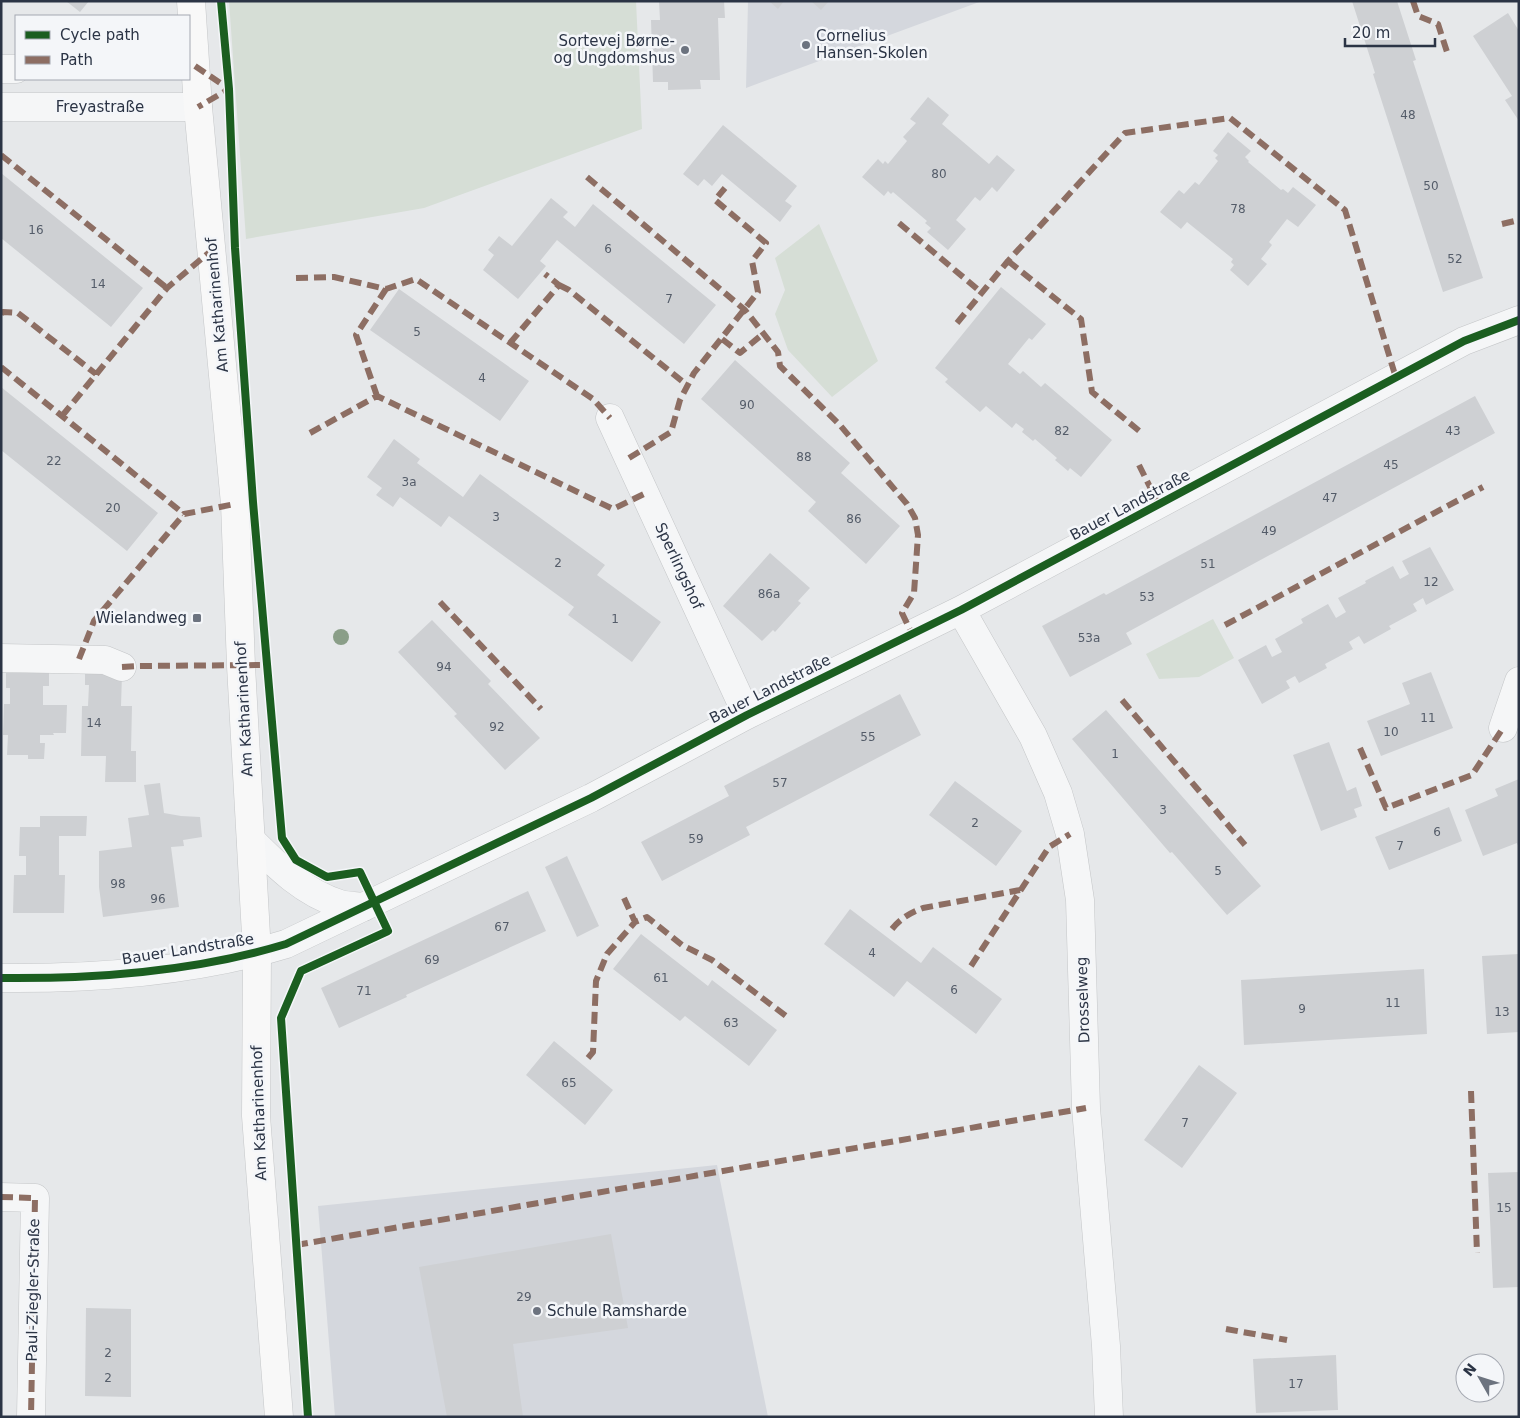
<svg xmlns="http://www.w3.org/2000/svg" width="1520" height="1418" font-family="'DejaVu Sans',sans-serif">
	<rect width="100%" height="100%" fill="#e6e8ea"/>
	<path fill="#d4d7dd" d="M748,1H982L746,88Z
		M717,1165L768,1417H335L318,1206Z"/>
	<path fill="#d6ded6" d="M229,1H636L642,129L424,208L246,239Z
		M819,224L878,361L832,397L788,350L775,314L785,290L775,258Z
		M1213,619L1234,658L1199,677L1159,679L1146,654Z"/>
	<path fill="#ced0d3" d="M66,1H89L80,12Z
		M659,1H724L725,18H718L720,80H700L701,89L668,90V82H653L651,20H660Z
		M769,1H784L778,9Z
		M811,1H829L821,10Z
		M1352,1H1397L1416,60L1413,61L1483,278L1443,292L1373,74L1375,73Z
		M1508,13L1519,31V121L1505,100L1512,96L1473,36Z
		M928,97L949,115L942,124L989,164L997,155L1015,170L997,192L992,187L980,201L975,197L956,220L966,229L948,250L927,232L931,228L925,223L927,221L893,192L891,194L888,191L884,196L862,177L878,159L883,164L885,161L888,164L907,141L903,137L916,123L910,119Z
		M723,125L797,186L785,201L792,206L780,222L722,174L712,186L704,179L698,186L683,174Z
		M1228,132L1251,151L1245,157L1249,161L1248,162L1281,190L1283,189L1288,193L1293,187L1316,205L1298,227L1287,219L1269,242L1272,245L1261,259L1267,264L1248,286L1230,270L1234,265L1231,262L1233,259L1187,222L1181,229L1160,212L1179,190L1184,194L1195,182L1199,185L1218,161L1215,158L1218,155L1213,151Z
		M1,173L143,288L111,327L1,238Z
		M551,198L568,212L563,217L575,227L593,204L716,305L684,344L557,240L540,261L546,266L518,299L483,270L494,255L488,250L499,236L512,246Z
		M1001,287L1046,324L1032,340L1029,338L1008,364L1020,374L1023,371L1041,387L1045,383L1112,440L1081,477L1070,468L1068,471L1055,460L1057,458L1035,439L1033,441L1022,432L1024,429L1016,423L1012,428L986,406L980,412L945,382L948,379L935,368Z
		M399,289L529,381L500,421L370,330Z
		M735,360L850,463L841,473L900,526L866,564L808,511L816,502L701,399Z
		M1,387L158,513L127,551L1,450Z
		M1475,396L1495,433L1126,633L1132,644L1070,677L1042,626L1104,593L1106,595Z
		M394,439L420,459L417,463L463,497L480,474L605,565L597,575L661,622L632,662L568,615L574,607L449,516L441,527L400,497L393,507L376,495L382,488L367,477Z
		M1430,547L1454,590L1426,605L1423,598L1413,604L1417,611L1389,626L1391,629L1364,644L1359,636L1349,642L1353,649L1325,664L1327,668L1299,683L1295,676L1286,681L1290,688L1262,704L1238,660L1266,645L1272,657L1282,652L1275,639L1303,623L1301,619L1328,604L1336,618L1346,612L1338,598L1366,583L1365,581L1393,566L1400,579L1409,574L1402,561Z
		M770,553L810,588L798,601L801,603L775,632L773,630L762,641L723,606Z
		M432,620L491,681L488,684L540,738L505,770L454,716L457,714L398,652Z
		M1431,672L1453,728L1381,756L1367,721L1410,704L1402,683Z
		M6,673H49V686H43V705H67L66,733H53L54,735H40V743H45L44,759H28V755H7L8,735H3L4,704H10V688H6Z
		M85,673L122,674L121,706H132L131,751H136V782H105L106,756H81L82,706H88L89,685H85Z
		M900,694L921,735L746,827L750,835L662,881L641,842L729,796L724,786Z
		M1106,710L1261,886L1227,915L1172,852L1170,853L1072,739Z
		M1329,742L1347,791L1356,787L1362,806L1354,809L1357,817L1321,831L1293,755Z
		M1519,779V848L1517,843L1483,856L1465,810L1498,796L1495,789Z
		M955,781L1022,831L996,866L929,815Z
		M160,783L164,813L181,816L200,817L202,837L183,840L184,846L171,847L179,907L103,917L99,887V851L132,847L128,818L149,815L144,785Z
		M1449,807L1462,841L1389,870L1375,837Z
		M40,816H87L86,836H59V875H65L64,913H13L14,875H26V856H19L20,827H40Z
		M567,856L599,926L577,937L545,867Z
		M528,891L546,931L406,995L407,997L339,1028L321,988Z
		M850,909L921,963L933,947L1002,999L976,1034L907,981L894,997L824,944Z
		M641,934L708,986L712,980L777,1030L749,1066L685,1016L680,1021L613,969Z
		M1519,954V1032L1487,1034L1482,956Z
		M1424,969L1427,1034L1244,1045L1241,980Z
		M554,1041L613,1090L585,1125L526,1075Z
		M1199,1065L1237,1093L1182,1168L1144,1140Z
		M1519,1172V1287L1493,1288L1488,1173Z
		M611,1234L628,1328L513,1344L523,1417H447L419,1267Z
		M86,1308L131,1309V1397L85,1396Z
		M1336,1355L1338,1410L1256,1413L1253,1359Z"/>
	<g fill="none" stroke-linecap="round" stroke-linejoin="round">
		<defs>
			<path id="street" d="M1,69H16
				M1,107H198
				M610,418L747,715
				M961,610L1033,736L1058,793L1070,834L1080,900L1086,1108L1106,1346L1109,1417
				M1,658L105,660L122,667
				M1503,728L1519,681
				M251,840C277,866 304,893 340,904C347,906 356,906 364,907
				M1,978C95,979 197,971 286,944L591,798L747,715L961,610L1464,341L1519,320
				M1,1197L35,1198L31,1417"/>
			<path id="secondary" d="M191,1L198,107L235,504L241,666L257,953L256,1116L279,1417"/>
		</defs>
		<use href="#street" stroke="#c4c6c8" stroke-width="29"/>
		<use href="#secondary" stroke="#c4c6c8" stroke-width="29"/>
		<use href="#street" stroke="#f5f6f7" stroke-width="28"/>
		<use href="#secondary" stroke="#f8f8f8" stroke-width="28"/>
		<path stroke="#8d6e63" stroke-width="6" stroke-dasharray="12 6" stroke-linecap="butt" d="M1413,1L1418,16L1438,24L1448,55
			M195,66L229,89L198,107
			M1,155L167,288
			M587,177L745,310L778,352L780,366L839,424L907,504L915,518L918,535L914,593L902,613L912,634
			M899,223L982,293
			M1502,224L1519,220
			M1008,261L1081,319L1092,392L1143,434
			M296,278L334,277L386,289L416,279L593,399L610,418
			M559,285L569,290L687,385
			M1,314L3,312L18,313L96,374
			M957,323L1008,261L1125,133L1230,118L1345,210L1396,378
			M722,339L740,353L764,333
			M510,343L559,285L545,274
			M1,367L184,514
			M377,396L356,335L386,289
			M62,416L167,288L212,250
			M310,433L377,396L613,509L646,493
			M629,458L671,432L680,400L694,373L758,292L752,261L766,243L715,200L725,188
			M1139,465L1159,505
			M440,602L541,709
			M1225,625L1483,487
			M79,659L94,621L184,514L235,504
			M122,667L138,666L268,665
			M1122,700L1245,845
			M1360,748L1386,808L1472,775L1503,728
			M624,898L635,922L647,917L682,945L712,960L790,1019
			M892,929C901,918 910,913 923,908L1020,890
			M971,966L1049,847L1070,834
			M588,1058L593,1052L596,981L607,954L635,922
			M1471,1091L1477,1253
			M1,1197L35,1198L31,1417
			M296,1245L1086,1108
			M1226,1329L1287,1340"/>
		<defs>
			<path id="cycleway" d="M221,1L229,89L235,248L253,502L282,838L296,860L327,877L360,872L388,931L301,971L281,1018L308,1417
				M1,978C95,979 197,971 286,944L591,798L747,715L961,610L1464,341L1519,320"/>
		</defs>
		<use href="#cycleway" stroke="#f4f6f9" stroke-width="11"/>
		<use href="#cycleway" stroke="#1b5e20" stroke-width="8"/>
	</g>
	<circle fill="#8a9e88" cx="341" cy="637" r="8"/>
	<g fill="#6c737f" stroke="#f4f6f9" stroke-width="2">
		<circle cx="806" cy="45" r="5"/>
		<circle cx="685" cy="50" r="5"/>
		<rect x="192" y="613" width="10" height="10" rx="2.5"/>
		<circle cx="537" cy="1311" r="5"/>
	</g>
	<g text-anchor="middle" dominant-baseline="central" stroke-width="5" stroke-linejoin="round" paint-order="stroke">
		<g font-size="12" fill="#545c69">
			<text x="1408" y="115">48</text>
			<text x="939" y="174">80</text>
			<text x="1431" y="186">50</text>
			<text x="1238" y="209">78</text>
			<text x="36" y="230">16</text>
			<text x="608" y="249">6</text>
			<text x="1455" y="259">52</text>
			<text x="98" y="284">14</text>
			<text x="669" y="299">7</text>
			<text x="417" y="332">5</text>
			<text x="482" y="378">4</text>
			<text x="747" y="405">90</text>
			<text x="1062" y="431">82</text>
			<text x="1453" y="431">43</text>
			<text x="804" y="457">88</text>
			<text x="54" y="461">22</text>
			<text x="1391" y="465">45</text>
			<text x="409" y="482">3a</text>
			<text x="1330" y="498">47</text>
			<text x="113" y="508">20</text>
			<text x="496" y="517">3</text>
			<text x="854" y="519">86</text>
			<text x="1269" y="531">49</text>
			<text x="558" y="563">2</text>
			<text x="1208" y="564">51</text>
			<text x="1431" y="582">12</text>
			<text x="769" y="594">86a</text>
			<text x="1147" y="597">53</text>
			<text x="615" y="619">1</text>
			<text x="1089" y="638">53a</text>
			<text x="444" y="667">94</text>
			<text x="1428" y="718">11</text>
			<text x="94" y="723">14</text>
			<text x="497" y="727">92</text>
			<text x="1391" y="732">10</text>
			<text x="868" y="737">55</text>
			<text x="1115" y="754">1</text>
			<text x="780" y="783">57</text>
			<text x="1163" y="810">3</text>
			<text x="975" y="823">2</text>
			<text x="1437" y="832">6</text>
			<text x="696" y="839">59</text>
			<text x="1400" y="846">7</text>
			<text x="1218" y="871">5</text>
			<text x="118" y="884">98</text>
			<text x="158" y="899">96</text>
			<text x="502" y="927">67</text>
			<text x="872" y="953">4</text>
			<text x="432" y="960">69</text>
			<text x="661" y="978">61</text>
			<text x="954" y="990">6</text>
			<text x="364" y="991">71</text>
			<text x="1393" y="1003">11</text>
			<text x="1302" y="1009">9</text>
			<text x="1502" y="1012">13</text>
			<text x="731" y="1023">63</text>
			<text x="569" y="1083">65</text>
			<text x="1185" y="1123">7</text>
			<text x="1504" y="1208">15</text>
			<text x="524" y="1297">29</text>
			<text x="108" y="1353">2</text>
			<text x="108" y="1378">2</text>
			<text x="1296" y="1384">17</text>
		</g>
		<g font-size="15" fill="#2b3445" stroke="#f4f6f9" text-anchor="start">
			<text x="816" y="36">Cornelius<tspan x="816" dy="17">Hansen-Skolen</tspan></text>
			<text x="675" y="41" text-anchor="end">Sortevej Børne-<tspan x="675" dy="17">og Ungdomshus</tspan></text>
			<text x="187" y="618" text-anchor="end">Wielandweg</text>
			<text x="547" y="1311">Schule Ramsharde</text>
		</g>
		<g font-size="15" fill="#2b3445" stroke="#f4f6f9">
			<text x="100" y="107">Freyastraße</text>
			<text transform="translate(217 305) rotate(-95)">Am Katharinenhof</text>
			<text transform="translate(1130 505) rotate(-28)">Bauer Landstraße</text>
			<text transform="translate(679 566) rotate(65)">Sperlingshof</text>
			<text transform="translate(770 689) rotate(-27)">Bauer Landstraße</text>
			<text transform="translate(244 709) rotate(-93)">Am Katharinenhof</text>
			<text transform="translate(188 949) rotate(-9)">Bauer Landstraße</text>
			<text transform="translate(1083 1000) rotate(-92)">Drosselweg</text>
			<text transform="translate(259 1113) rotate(-92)">Am Katharinenhof</text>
			<text transform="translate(33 1290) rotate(-89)">Paul-Ziegler-Straße</text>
		</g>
	</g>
	<rect width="1520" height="1418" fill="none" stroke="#2b3445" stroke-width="5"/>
	<rect x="15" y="15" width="175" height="65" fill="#f4f6f9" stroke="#a4a8b1"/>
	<rect x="25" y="31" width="25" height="8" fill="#1b5e20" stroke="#a4a8b1"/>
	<text x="60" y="40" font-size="15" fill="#2b3445">Cycle path</text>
	<rect x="25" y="56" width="25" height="8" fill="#8d6e63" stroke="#a4a8b1"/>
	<text x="60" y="65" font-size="15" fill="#2b3445">Path</text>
	<g transform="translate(1480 1378) rotate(309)"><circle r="24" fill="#f4f6f9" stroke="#a4a8b1"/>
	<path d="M0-4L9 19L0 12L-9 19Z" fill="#6c737f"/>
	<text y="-8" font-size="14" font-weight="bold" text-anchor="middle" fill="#2b3445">N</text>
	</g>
	<path d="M1345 38v8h90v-8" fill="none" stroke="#2b3445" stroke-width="2.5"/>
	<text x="1352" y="38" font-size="15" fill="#2b3445" stroke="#f4f6f9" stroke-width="4" paint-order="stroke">20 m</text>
</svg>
